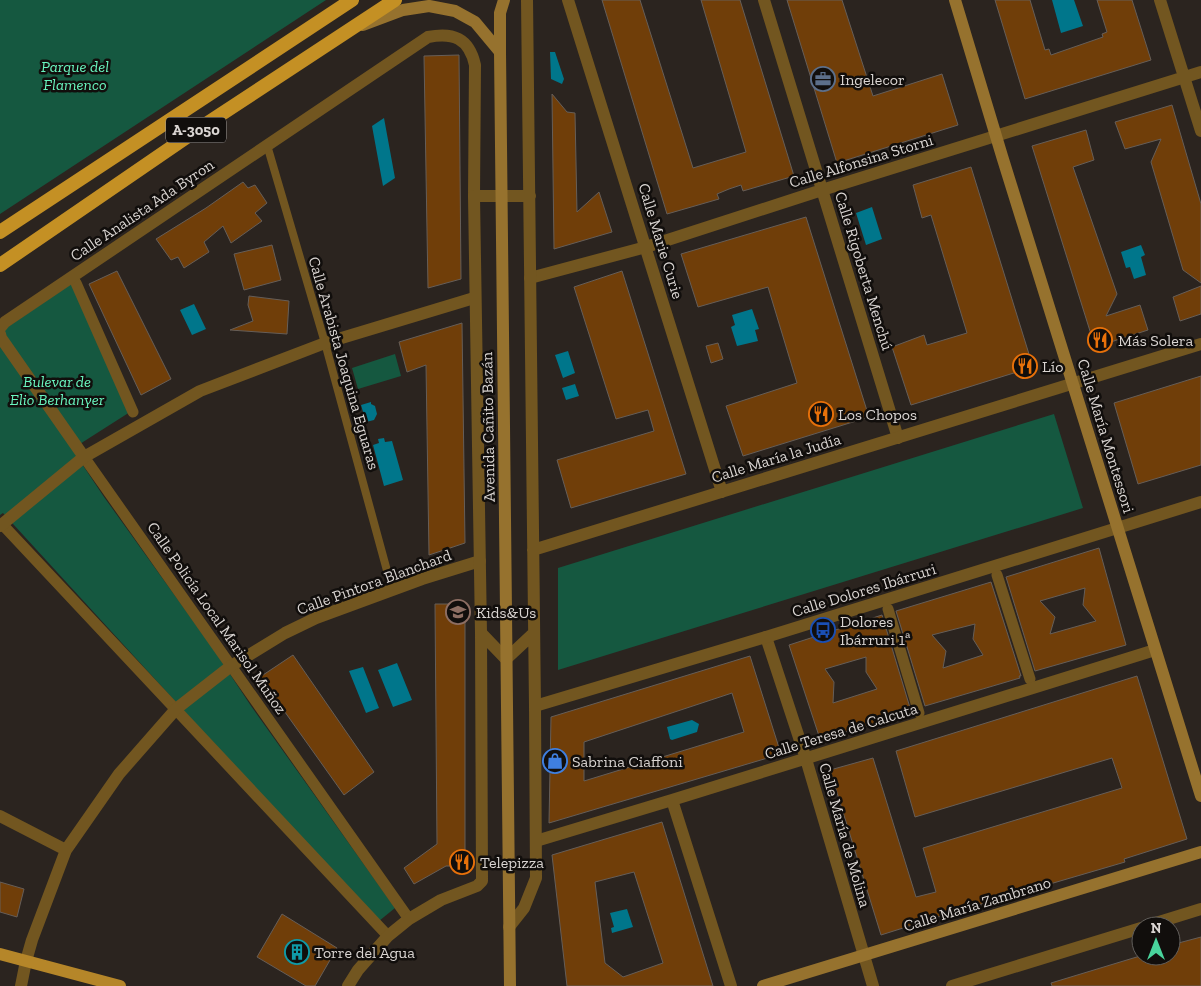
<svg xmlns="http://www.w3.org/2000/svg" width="1201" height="986" font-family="'Zilla Slab',serif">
	<rect width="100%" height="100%" fill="#2b241f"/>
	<path fill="#155840" d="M0,0H326L0,214Z
		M71,284L130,412L72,449L104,497L214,650L251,706L395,908L379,921L228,759L3,513L0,515V332Z
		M395,354L401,376L358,389L352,368Z
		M1054,414L1083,508L558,670V568Z"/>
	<path fill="#00768b" d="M1052,0H1074L1083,26L1061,33Z
		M550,52H555L564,79L562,84L551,79Z
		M384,118L395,178L383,186L372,126Z
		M872,207L882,239L866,245L856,213Z
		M1141,245L1145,255L1141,257L1146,275L1134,279L1130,267L1126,268L1121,252Z
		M194,304L206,329L192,335L180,310Z
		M752,309L759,329L755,330L758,341L737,346L731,327L735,325L732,315Z
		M568,351L575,373L563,378L555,355Z
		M575,384L579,396L566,400L562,388Z
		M371,402V404L375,406L377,414L374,420L366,422L361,405Z
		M384,438L385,442L392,441L403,480L384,486L373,445L379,443L378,439Z
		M397,663L412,700L393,707L378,670Z
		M363,667L379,708L366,713L349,671Z
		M692,720L699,724L697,732L672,740L670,739L667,727Z
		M627,909L633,927L612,933L611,928L614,927L610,913Z"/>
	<path fill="#703e09" stroke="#665e58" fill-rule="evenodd" d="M602,0H640L693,168L746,152L701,0H740L794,176L743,191L741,185L729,189L717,194L719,199L667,214Z
		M787,0H842L873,96L942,74L958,125L837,163Z
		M995,0H1030L1045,50L1049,49L1051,55L1103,37L1102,34L1107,32L1097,0H1132L1151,60L1025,99Z
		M459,55L461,279L428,288L424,56Z
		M552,94L567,112L575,113L577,212L599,192L612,232L554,249Z
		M1172,105L1201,204V283L1183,270L1151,162L1161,139L1125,149L1115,122Z
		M1086,130L1094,160L1073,167L1117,294L1106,316L1140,305L1148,330L1095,347L1032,146Z
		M971,167L1033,367L911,405L892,347L924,335L927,345L967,333L931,215L922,218L913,185Z
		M243,182L248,188L255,185L267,203L255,213L262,221L231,243L223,226L204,242L209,252L184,268L178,257L171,260L156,239L206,208Z
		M806,217L869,417L743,456L726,406L797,383L768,287L698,307L681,254Z
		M272,245L281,280L244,290L234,254Z
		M117,271L171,379L141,395L89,284Z
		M622,271L686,474L571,508L557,460L654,431L648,410L616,419L574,287Z
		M1201,286V314L1180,321L1173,297Z
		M249,296L289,301L287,334L230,330L253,321L248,305Z
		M462,323L465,543L429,555L426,365L407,372L399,342Z
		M718,343L723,359L711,363L706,346Z
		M1201,376V465L1138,484L1114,403Z
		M1099,548L1126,645L1035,671L1006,577ZM1085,588L1083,605L1096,621L1050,634L1055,617L1040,601Z
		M991,582L1021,676H1019L1020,678L925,706L896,611ZM975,624L973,639L983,655L943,668L946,651L932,635Z
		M435,604H465V866H446L414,884L404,868L437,844Z
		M882,615L911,711L888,720L820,739L789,645ZM866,657V672L877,689L833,703L834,682L825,669Z
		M293,655L374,772L344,795L260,677Z
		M750,656L781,754L549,823L551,717ZM732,693L744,732L584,781V742Z
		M1137,676L1187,839L1124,859L1125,862L944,915L881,935L830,770L873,758L916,897L936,892L923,848L1122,788L1112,758L915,817L896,751Z
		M662,822L713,986H567L552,855ZM634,872L663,963L623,977L605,963L595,882Z
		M0,882L24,889L17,917L0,912Z
		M282,914L337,948L315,986H306L257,957Z
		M1201,937V986H1052L1051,983L1140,956H1171V945Z"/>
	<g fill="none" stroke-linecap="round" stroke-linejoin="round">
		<path stroke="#725620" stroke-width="8" d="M267,145L325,343L392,589"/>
		<path stroke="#725620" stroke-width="11" d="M76,283L133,412
			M84,457L409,919
			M2,524L388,936
			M997,575L1030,679
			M888,609L919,713"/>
		<path stroke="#725620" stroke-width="12" d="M764,0L898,438
			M1160,0L1201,131
			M530,278L646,247L822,190L1201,72
			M0,328L5,322L428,37C453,32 469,38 475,65L474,196
			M0,334L1,338L84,457
			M0,526L84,457L200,391L325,343L474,298
			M766,637L806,759L873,986
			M672,800L731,986
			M0,816L66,850
			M536,841L672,800L1155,650
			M1146,926L1201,909
			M21,986L26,961L32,940L66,850L119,774L176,709L231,666L285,633L316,618L422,579L480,561
			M952,986L1141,928"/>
		<path stroke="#725620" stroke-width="12" d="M568,0L722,492
			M533,550L1201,344
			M481,633L506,659L534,633
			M535,706L766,637L1201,502
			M509,927L524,908L536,878L535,706L527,0
			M348,986L358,970L388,936L409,919L441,900L477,886L482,881L481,633L474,196H530"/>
		<path stroke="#96722e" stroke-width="12" d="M504,0L500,13V52L510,986
			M955,0L1002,156L1201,796
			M363,25L403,10L429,6L455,11L475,22L500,52
			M763,986L1201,852"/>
		<path stroke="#b58629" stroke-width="12" d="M0,954L120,986"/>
		<path stroke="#c49024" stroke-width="14" d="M0,232L352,0
			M0,265L191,134L395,0"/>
	</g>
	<defs>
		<symbol id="office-ring" viewBox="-11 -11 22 22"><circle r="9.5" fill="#110e0c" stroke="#5c6f8a" stroke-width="1.5"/><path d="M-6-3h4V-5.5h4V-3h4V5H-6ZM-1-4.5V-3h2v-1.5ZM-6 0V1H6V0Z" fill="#5c6f8a"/></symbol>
		<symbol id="restaurant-ring" viewBox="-11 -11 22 22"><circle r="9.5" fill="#110e0c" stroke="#e8710a" stroke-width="1.5"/><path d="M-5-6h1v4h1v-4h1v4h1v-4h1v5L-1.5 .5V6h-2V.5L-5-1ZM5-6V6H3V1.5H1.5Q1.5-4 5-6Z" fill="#e8710a"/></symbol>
		<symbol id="school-ring" viewBox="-11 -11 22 22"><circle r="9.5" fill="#110e0c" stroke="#8d6e63" stroke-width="1.5"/><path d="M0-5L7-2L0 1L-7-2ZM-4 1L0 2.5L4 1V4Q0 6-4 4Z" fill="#8d6e63"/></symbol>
		<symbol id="bus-ring" viewBox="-11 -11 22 22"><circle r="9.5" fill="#110e0c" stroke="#1a4fb4" stroke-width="1.5"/><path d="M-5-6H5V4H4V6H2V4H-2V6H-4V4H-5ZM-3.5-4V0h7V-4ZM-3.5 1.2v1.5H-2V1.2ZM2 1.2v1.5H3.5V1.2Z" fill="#1a4fb4"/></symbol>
		<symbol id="shop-ring" viewBox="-11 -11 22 22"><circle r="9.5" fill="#110e0c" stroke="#3f7fe0" stroke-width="1.5"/><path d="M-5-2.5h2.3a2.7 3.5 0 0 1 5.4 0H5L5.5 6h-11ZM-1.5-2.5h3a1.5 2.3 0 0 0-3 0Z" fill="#3f7fe0"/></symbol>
		<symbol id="building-ring" viewBox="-11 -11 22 22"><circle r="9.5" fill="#110e0c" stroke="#0f9aa8" stroke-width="1.5"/><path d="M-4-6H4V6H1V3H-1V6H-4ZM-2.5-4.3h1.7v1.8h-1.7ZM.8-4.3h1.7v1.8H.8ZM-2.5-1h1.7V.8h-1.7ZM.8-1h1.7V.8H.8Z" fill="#0f9aa8"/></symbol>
	</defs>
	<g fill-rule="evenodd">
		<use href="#office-ring" x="809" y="65" width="28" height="28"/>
		<use href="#restaurant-ring" x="1086" y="326" width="28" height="28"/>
		<use href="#restaurant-ring" x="1011" y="352" width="28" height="28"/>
		<use href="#restaurant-ring" x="807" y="400" width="28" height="28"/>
		<use href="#school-ring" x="444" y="598" width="28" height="28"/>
		<use href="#bus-ring" x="809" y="616" width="28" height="28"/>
		<use href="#shop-ring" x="541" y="747" width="28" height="28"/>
		<use href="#restaurant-ring" x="448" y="848" width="28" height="28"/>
		<use href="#building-ring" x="283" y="938" width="28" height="28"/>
	</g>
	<g text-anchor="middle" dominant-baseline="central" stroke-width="5" stroke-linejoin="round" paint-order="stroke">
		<rect fill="#110e0c" stroke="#9e9997" stroke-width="1" x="166" y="117.5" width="60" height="25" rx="4"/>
		<g font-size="15" font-weight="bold" fill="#dad5d2">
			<text x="196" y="130">A-3050</text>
		</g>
		<g font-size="16" font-style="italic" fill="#6af7c0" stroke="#110e0c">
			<text x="75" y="66">Parque del<tspan x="75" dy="18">Flamenco</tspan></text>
			<text x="57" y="381">Bulevar de<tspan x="57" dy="18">Elio Berhanyer</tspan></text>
		</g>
		<g font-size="16" fill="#dad5d2" stroke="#110e0c" text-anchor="start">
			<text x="840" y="79">Ingelecor</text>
			<text x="1118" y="340">Más Solera</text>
			<text x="1042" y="366">Lío</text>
			<text x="838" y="414">Los Chopos</text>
			<text x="476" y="612">Kids&amp;Us</text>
			<text x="840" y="621">Dolores<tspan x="840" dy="18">Ibárruri 1ª</tspan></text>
			<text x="572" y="761">Sabrina Ciaffoni</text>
			<text x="480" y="862">Telepizza</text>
			<text x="314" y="952">Torre del Agua</text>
		</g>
		<g font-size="16" fill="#dad5d2" stroke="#110e0c">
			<text transform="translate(861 161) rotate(-17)">Calle Alfonsina Storni</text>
			<text transform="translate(142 210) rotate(-34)">Calle Analista Ada Byron</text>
			<text transform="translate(661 241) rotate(73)">Calle Marie Curie</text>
			<text transform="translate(864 271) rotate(73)">Calle Rigoberta Menchú</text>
			<text transform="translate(344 363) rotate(74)">Calle Arabista Joaquina Eguaras</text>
			<text transform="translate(488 427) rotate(-91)">Avenida Cañito Bazán</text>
			<text transform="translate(1106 436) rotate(73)">Calle María Montessori</text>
			<text transform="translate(776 458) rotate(-17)">Calle María la Judía</text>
			<text transform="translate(374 582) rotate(-20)">Calle Pintora Blanchard</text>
			<text transform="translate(864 590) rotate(-17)">Calle Dolores Ibárruri</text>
			<text transform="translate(217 618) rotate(55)">Calle Policía Local Marisol Muñoz</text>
			<text transform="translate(841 731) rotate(-17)">Calle Teresa de Calcuta</text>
			<text transform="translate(845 835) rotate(74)">Calle María de Molina</text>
			<text transform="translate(977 904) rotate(-17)">Calle María Zambrano</text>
		</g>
	</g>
	<g transform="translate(1156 941)"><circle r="24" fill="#110e0c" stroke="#615e5b"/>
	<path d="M0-4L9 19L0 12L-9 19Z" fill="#49d49c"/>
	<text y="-8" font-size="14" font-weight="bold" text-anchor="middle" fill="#dad5d2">N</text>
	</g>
</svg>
